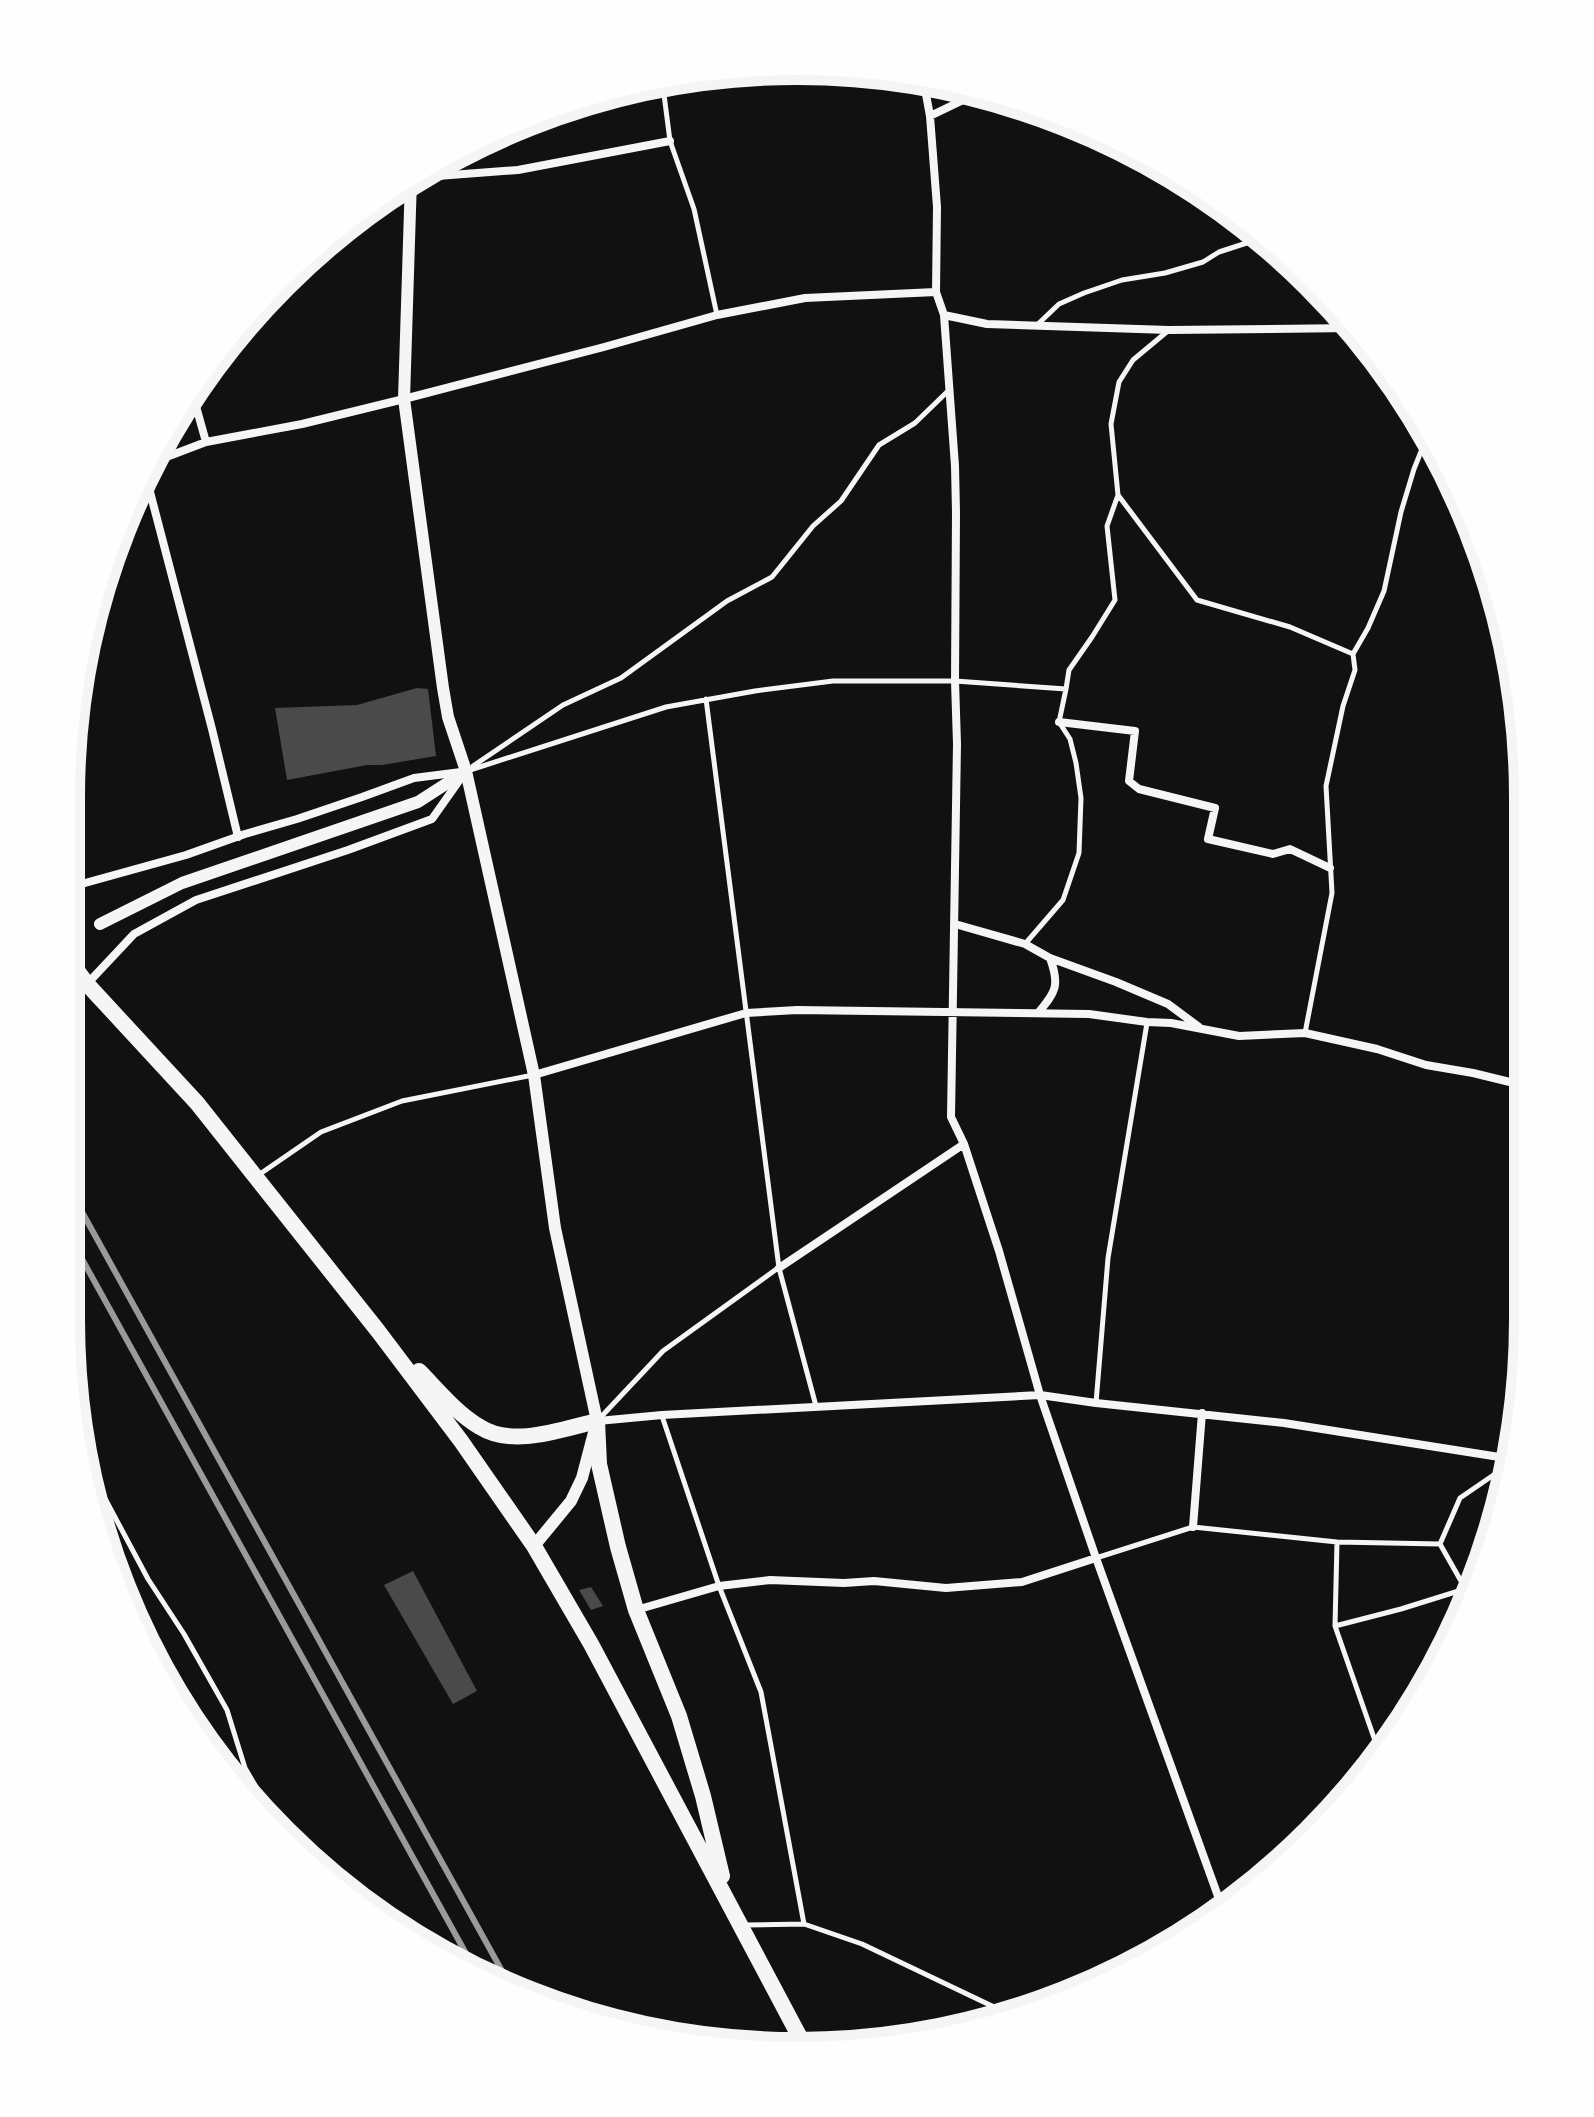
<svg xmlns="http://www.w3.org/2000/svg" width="1594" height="2117" font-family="'Fira Sans',sans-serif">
	<rect width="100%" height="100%" fill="#111"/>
	<path fill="#4a4a4a" d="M417,688L428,689L436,756L382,765H367L287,780L275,708L357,705Z
		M413,1571L477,1691L453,1704L384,1585Z
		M591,1587L603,1606L591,1610L579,1590Z"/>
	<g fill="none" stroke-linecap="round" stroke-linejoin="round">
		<path stroke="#f5f5f5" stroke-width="5" d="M662,79L670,141L694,209L717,315
			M1036,326L1059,304L1084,293L1122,280L1165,273L1203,262L1219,252L1262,238
			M1118,495L1197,600L1290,627L1353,654
			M706,699L779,1268L816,1406
			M473,766L563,705L621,678L727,601L772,577L813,526L841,501L879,445L915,423L948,391
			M467,771L666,707L755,691L833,681H955L1066,689L1069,670L1092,637L1115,600L1107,526L1118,495L1111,424L1119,382L1133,360L1169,330
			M1025,944L1063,900L1079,853L1081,798L1076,763L1070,739L1059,722L1066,689
			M1305,1033L1332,893L1326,786L1343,706L1355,670L1353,654L1368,628L1384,591L1401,512L1414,469L1428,434
			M257,1176L321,1132L402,1101L533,1075
			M1096,1403L1108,1258L1147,1023
			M662,1416L719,1586L761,1692L804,1924
			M600,1418L663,1351L778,1268
			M85,1461L148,1579L184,1634L227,1710L245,1768L288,1842
			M1503,1468L1508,1476
			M1337,1542L1335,1626L1380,1755
			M1440,1544L1460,1498L1511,1463
			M1096,1558L1193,1527L1337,1542L1440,1544L1470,1597
			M1335,1626L1401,1609L1465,1589
			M743,1925L804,1924L862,1944L1013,2016"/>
		<path stroke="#f5f5f5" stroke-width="8" d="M923,78L930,116L937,207L936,292L944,315L955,466L956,512L955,681L957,744L951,1117L964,1144L999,1251L1040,1395L1096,1558L1223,1910
			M930,116L980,92
			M411,178L518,170L670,141
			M944,315L987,324L1169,330L1353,328
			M192,392L206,442
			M148,464L206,442L302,424L404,399L604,347L717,315L805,298L936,292
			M144,469L212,729L238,837
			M1059,722L1135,731L1129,781L1139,789L1215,808L1208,839L1273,854L1290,849L1330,868
			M67,888L186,855L245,834L297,819L362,797L414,778L461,772
			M955,924L1025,944L1050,958L1116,982L1168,1004L1199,1027
			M87,984L134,934L196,900L348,850L432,819L461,778
			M1038,1013C1056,992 1060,985 1050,958
			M534,1075L746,1013L797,1010L1089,1014L1147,1022L1171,1023L1239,1036L1305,1033L1377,1049L1426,1065L1473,1073L1522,1085
			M779,1268L964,1144
			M598,1421L662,1415L1040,1395L1096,1403L1284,1423L1512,1459
			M1193,1527L1202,1413
			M636,1610L719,1586L770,1580L844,1583L874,1581L946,1588L1022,1582L1096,1558"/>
		<path stroke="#f5f5f5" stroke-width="12" d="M411,179L404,399L443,688L448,717L466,771L534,1075L555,1228L597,1421L582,1478L571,1501L534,1546
			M100,924L182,883L418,802L466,771"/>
		<path stroke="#f5f5f5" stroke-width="16" d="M67,957L87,984L197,1103L378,1331L461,1441L534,1546L591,1644L805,2047
			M419,1371C438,1390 456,1413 480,1427C513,1448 562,1429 597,1421L599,1464L618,1547L636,1610L679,1716L703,1796L722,1876"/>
		<path stroke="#9a9a9a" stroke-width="6" d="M66,1183L512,1989
			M66,1230L479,1977"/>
	</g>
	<path d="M0 0H1594V2117H0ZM797 80H797A717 717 0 0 1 1514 797V1320A717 717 0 0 1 797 2037H797A717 717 0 0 1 80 1320V797A717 717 0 0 1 797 80Z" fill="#fefefe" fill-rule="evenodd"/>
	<path fill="none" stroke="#f5f5f5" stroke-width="10" d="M797 80H797A717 717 0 0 1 1514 797V1320A717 717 0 0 1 797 2037H797A717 717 0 0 1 80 1320V797A717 717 0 0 1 797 80Z"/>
</svg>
